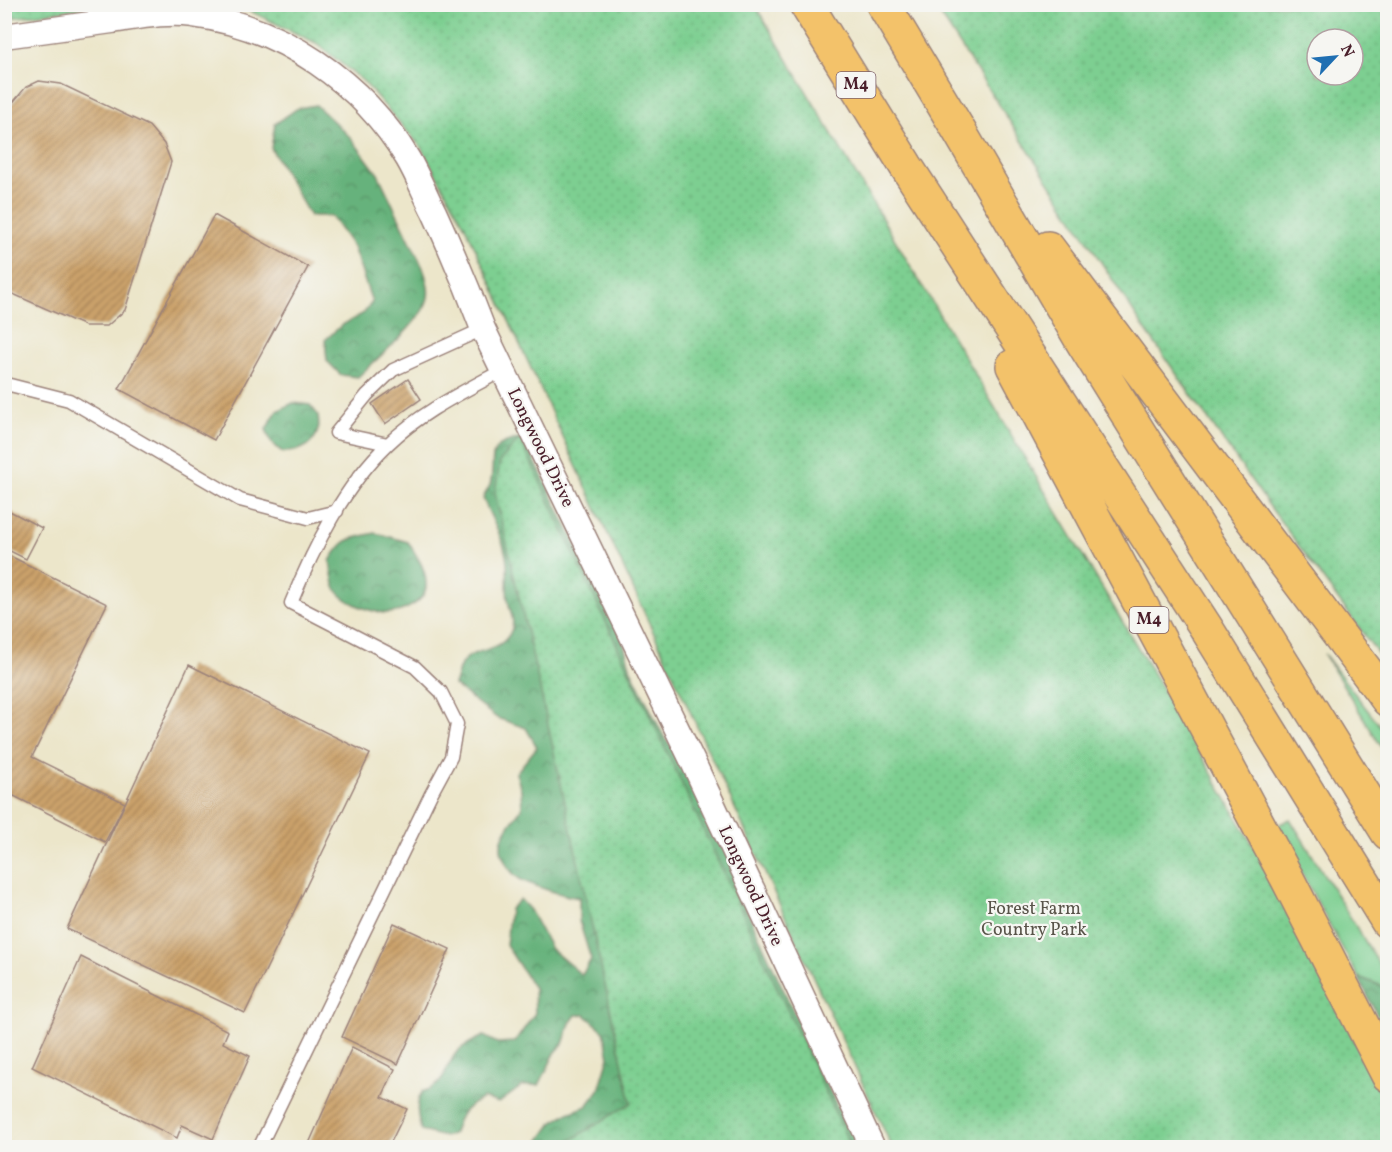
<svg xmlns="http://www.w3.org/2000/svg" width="1392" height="1152" font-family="Vollkorn,serif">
	<defs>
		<pattern id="forest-crowns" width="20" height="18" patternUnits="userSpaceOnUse" patternTransform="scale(1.5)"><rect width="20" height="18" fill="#66b27b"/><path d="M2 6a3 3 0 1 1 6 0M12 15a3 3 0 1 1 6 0" fill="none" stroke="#569065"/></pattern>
		<pattern id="park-dots" width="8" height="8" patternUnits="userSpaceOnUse" patternTransform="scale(1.5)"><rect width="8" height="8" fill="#7dcf91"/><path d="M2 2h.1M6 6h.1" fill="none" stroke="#6eb17d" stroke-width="1.8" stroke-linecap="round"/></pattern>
		<pattern id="building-hatch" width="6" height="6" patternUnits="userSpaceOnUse" patternTransform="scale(1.5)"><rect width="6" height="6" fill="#cba26b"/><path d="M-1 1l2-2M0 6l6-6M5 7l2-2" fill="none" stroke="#a78358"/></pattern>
	</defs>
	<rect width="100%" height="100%" fill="#f6f6f2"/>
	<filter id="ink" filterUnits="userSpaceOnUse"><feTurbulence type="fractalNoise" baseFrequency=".0167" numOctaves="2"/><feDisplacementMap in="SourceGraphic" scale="12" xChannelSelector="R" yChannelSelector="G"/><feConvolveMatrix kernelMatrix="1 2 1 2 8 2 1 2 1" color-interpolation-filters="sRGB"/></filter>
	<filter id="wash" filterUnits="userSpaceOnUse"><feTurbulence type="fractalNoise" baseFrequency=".008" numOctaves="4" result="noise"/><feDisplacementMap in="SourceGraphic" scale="24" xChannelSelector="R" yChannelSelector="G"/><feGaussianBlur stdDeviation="1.35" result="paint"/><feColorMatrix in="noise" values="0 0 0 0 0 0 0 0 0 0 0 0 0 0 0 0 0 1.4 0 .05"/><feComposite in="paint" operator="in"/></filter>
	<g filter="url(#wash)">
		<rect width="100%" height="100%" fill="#ece6ca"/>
		<path fill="#7dcf91" stroke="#64775e" stroke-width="1.5" d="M1324,654L1387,735V756Z
			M1290,819L1387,977V988L1358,977L1276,826Z"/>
		<path fill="url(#forest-crowns)" stroke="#586853" stroke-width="1.5" d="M316,105L351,138L378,174L424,270C426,278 430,288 428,297C425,320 375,360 358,377L341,375L327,361L325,340L342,325L364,313L372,302L353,247L331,216H310L271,148L275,124L298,108Z
			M293,403L310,405L318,415C318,419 320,426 318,430C313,448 298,452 282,452L271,442L266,429L277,411Z
			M520,439L527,445L623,641L631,670L665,739L685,762L744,887V904L843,1119L860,1139L864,1147H535L552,1123L566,1114L587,1106L599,1090L609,1057L604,1031L585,1015H576L570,1023L563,1044L555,1053L539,1085L522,1086L499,1103L483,1098C464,1108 460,1112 454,1133L445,1137L421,1131C418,1116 414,1105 423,1091C444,1088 445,1067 456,1053C463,1045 475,1040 484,1036L497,1043L515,1042L535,1013L534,988L506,945L510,909L520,899L530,910L551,949L582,975L591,959L579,921V898C566,896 527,885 517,877C507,869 498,852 502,840C505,828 515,818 522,808L521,790L516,773L537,747L526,728L497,718L454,685C457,678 458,669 462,663C472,648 498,653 509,635C517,622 510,613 508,600C506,588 508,575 507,563C505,539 491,520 483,498C485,494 488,489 490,485C497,461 482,444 520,439Z
			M375,533L408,542C416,555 426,568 426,584C427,602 401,614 385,613C370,612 343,602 336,589C332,582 332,570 330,561C344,537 349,539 375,533Z
			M1358,977L1387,988V1035Z"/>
		<path fill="url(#park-dots)" stroke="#64775e" stroke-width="1.5" fill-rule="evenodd" d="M5,4H105V5L5,19Z
			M230,5H755L1181,720L1284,899L1387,1106V1147H892L464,224L420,146L363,81L316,43L252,12Z
			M934,5H1387V666L1265,500L1140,322ZM1317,39H1353V75H1317Z
			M520,439L720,865L851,1147H560L631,1103L539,684L495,493L500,461Z"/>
		<g id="blocks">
			<path fill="url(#building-hatch)" d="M39,81L61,84L149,126L164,144L171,162L125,310L107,326H85L4,290V113L26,87Z
				M214,215L308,267L214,440L119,389Z
				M408,379L421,399L385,424L372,404Z
				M4,508L42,528L26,559L4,548Z
				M4,553L107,604L32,757L125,803L105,842L4,791Z
				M189,665L370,754L245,1013L67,929Z
				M394,923L450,949L398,1064L342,1037Z
				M81,957L228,1031L223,1043L250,1056L213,1139L182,1125L177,1138L32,1067Z
				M352,1047L395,1069L382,1097L407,1109L388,1148H307Z"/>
		</g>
	</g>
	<g filter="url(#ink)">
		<use href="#blocks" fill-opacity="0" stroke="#9b827a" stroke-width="1.5"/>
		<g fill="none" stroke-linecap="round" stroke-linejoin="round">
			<defs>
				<path id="lane" d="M4,388L10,385L69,400L240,500L308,518L337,511
					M388,444L336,433L367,395L393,370L483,329
					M259,1148L431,794L451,757L457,724L441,692L415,667L291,603C314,547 344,486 388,444C421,412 463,392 503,370"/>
				<path id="street" d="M4,36C40,31 76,26 112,21C139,17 167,11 193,15C282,26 363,83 408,159C418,176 425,195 434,212C452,251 468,289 483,329L693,762L873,1148"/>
				<path id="highway" d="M806,4L906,166L1205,626L1388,922
					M883,4L958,129L1082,341L1388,833
					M1048,248L1388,700
					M1013,366L1287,878L1388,1075"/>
			</defs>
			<use href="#lane" stroke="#9b827a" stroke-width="15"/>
			<use href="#street" stroke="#9b827a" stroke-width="27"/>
			<use href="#highway" stroke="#9b827a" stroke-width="36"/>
			<use href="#lane" stroke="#fff" stroke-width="12"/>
			<use href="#street" stroke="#fff" stroke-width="24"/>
			<use href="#highway" stroke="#f3c26a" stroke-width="33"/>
		</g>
	</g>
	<g text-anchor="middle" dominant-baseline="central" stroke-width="4.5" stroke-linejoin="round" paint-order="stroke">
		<g fill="#f6f6f2" stroke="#7e6067" stroke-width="1.5">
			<rect x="836.5" y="72" width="39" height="26" rx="4.5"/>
			<rect x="1129.5" y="607" width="39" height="26" rx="4.5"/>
		</g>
		<g font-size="16" font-weight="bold" fill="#4a1f2b">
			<text x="856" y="85">M4</text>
			<text x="1149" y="620">M4</text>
		</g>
		<g font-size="18" fill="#4a1f2b" stroke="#f6f6f2">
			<text transform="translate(540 448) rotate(64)">Longwood Drive</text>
			<text transform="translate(750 886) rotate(65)">Longwood Drive</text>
		</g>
		<g font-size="18" fill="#59544a" stroke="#f6f6f2">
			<text x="1034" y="909">Forest Farm<tspan x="1034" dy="21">Country Park</tspan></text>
		</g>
	</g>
	<rect width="1392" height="1152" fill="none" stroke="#f6f6f2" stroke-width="24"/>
	<g transform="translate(1335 57) rotate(64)"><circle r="28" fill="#f6f6f2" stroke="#b1a0a2" stroke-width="1.5"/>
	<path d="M0-4.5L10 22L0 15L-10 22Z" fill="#1f6fb2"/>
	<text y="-9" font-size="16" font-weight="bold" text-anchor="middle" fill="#4a1f2b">N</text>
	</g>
</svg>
